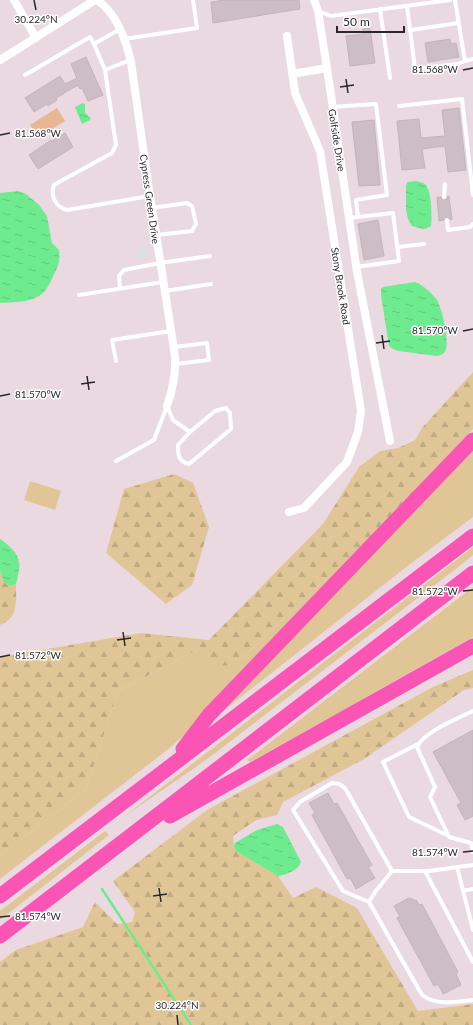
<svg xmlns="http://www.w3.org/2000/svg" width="473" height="1025" font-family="Lato,sans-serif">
	<defs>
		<pattern id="forest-firs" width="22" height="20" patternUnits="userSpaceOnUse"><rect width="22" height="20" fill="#e0c697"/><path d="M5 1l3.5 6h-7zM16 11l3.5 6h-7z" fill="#c0aa82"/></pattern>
		<pattern id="water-ripples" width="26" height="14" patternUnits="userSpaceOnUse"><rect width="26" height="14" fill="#6eeb8e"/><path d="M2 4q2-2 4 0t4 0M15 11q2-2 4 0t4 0" fill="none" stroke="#5fca7a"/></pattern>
	</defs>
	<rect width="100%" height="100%" fill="#ead9e1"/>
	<path fill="#dae0e2" d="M146,248L147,257L139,259L137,249Z"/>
	<path fill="#e0c697" d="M473,446V517L405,568L204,726Z
		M30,481L61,491L55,510L24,500Z
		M473,547V555L457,568L206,760L122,818Z
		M335,575L203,718L171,747L0,879V856L86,789L118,691L199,649L234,666L269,632L329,576Z
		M473,587V637L368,696L319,727L315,726L250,762L247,760Z
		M105,831L109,835L0,920V911Z"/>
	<path fill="url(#forest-firs)" d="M473,372V429L335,575L329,576L269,632L234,666L219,665L205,660L199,649L118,691L86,789L0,856V657L141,633L209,640L323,524L359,467L380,451L398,448L415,440L422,428Z
		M174,474L193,483L209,527L192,585L166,604L106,553L124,489Z
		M0,570L4,582L10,586L16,584C16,601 19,618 0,625Z
		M473,670V688L464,690L364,759L283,802L277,815L256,820L233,836L234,846L236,851L278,876L293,898L316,887L357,908L418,1011L473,1004V1025H0V962L16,950L83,927L95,902L117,924L132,922L135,912L113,881L207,810L433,687Z"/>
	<path fill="#e7b692" d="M57,108L65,121L38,138L30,125Z"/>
	<path fill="url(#water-ripples)" d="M83,103L85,104V113L91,118L90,120L82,124L75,107Z
		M416,181C419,182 422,182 425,184C432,191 432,216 431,226C425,231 419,228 412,226L408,219L406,210V187L407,182Z
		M18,191L26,194L39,205L47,216L52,243L59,250C60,261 59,265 54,274C51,281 48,288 43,293C32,303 13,302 0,303V193Z
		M415,282C423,285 432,293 437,300C442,308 449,340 446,349C445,353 442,355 437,356L399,351L393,349L389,346L381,295V289L383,287Z
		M0,539C4,541 7,544 10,547C23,560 20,567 16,584L10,586L4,582L0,570Z
		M277,824L283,827L301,862C299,870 286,875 278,876L236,851L234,846L235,843L257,830Z"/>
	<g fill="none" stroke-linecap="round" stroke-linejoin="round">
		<path stroke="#6eeb8e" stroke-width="2.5" d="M102,889L191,1025"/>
	</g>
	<path fill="#ccbec4" stroke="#c5b3ba" d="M225,0H299L300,9L213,23L211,2Z
		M370,28L375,63L350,66L346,36L363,34V29Z
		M450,39L451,44L456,43L459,57L428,62L425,43Z
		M86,57L103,95L88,101L82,88L80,89L78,85L56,98L57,100L48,106L47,104L34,112L25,98L60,76L65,84L77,78L71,64Z
		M459,108L466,170L448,172L445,146L422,149L425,168L402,170L397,121L419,119L421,138L445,136L442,110Z
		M374,120L380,185L359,186L352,122Z
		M65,133L73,147L38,169L29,155L51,140L52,141Z
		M448,196H449L452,220L446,217L444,220L439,221L437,197H441L442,200H444L447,199Z
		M378,220L384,256L364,260L358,224Z
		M473,730V816L465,820L457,805L461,803L433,752Z
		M328,793L334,804L337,803L372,865L368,867L375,878L356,889L350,878L347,879L312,815L315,813L309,803Z
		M409,898L417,901L419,905L422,904L458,972L456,974L461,985L443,994L438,984L434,986L397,918L400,917L394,906Z"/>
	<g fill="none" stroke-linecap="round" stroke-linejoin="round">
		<path stroke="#fff" stroke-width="4" d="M455,0L465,61
			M407,6L415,69L458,64L465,61L473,59
			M380,9L390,78
			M318,11L331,16L450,0
			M411,30L458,23
			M124,39L197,28L193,0
			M94,44L105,70
			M130,60L105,70L116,145L112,153L59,182L54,185C50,197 56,207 67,210L150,196
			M25,75L90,37L94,44L120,29
			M399,106L462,99L473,195
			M332,107L376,104L387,195L356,200L358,217
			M444,197L445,184
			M152,208L187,203L192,206L196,224L192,231L156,235
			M349,218L393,213L399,261L356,267
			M447,220L448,230L470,227L473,224
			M398,247L424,244
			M120,289L119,276L124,270L160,263L210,256
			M165,291L211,284
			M79,295L163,282
			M174,347L207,343L209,360L175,364
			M116,361L112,340L171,331
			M167,406L173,420L190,432L215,411L226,408L230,413L231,429L189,464C178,461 178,455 178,445L190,432
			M116,461L154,440L167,406
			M473,711C457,719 425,731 417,747L435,787L430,797L449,837L471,843L473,852
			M418,744L383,762L409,817L449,836
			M473,865L429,871H392L345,788L339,784L332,783L300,802L293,810L343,891L369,902L422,995C436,1006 457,1002 473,1000
			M457,867L473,930
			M425,871L473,962
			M463,891L473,889
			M369,902L375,892L392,871"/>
		<path stroke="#fff" stroke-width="8" d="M14,0L36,38
			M97,0C116,13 126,40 131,62L148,183L175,356C176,374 173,389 167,406
			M314,0L318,11L327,68L357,272L390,441
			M287,36L295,93L320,151L361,411L358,432L347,462L304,508L289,512
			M0,60L95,0
			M292,74L327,68"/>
		<path stroke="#fa55b4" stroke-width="15" d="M183,749L209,715L473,440
			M170,816L473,646
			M0,896L473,536
			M0,936L473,573"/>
	</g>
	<path fill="none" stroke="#282828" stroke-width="1.5" d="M34,0L36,10M463,70L473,68M346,79L348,93M340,87L354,85M0,135L10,133M463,331L473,329M382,335L384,349M376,343L390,341M87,376L89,390M81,384L95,382M0,396L10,394M463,591L473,590M123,632L125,646M117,640L131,638M0,657L10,655M463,852L473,851M159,888L161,902M153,896L167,894M0,917L10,916M177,1015L178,1025"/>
	<g text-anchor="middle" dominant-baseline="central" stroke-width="3" stroke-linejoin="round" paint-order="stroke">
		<g font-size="10" fill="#282828" stroke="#fff">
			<text transform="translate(337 140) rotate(81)">Golfside Drive</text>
			<text transform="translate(150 199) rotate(82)">Cypress Green Drive</text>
			<text transform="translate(341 286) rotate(81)">Stony Brook Road</text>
		</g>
	</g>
	<g font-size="10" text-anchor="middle" fill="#282828" stroke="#fff" stroke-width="3" stroke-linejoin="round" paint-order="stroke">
		<text x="36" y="23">30.224°N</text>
		<text x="435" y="73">81.568°W</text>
		<text x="38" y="137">81.568°W</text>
		<text x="435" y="334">81.570°W</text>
		<text x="38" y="398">81.570°W</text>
		<text x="435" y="595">81.572°W</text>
		<text x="38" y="659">81.572°W</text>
		<text x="435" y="856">81.574°W</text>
		<text x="38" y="920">81.574°W</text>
		<text x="177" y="1009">30.224°N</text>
	</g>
	<path d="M337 26v6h67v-6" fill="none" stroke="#282828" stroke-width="2"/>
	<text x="343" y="26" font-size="12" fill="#282828" stroke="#ffffff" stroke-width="3" paint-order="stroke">50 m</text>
</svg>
